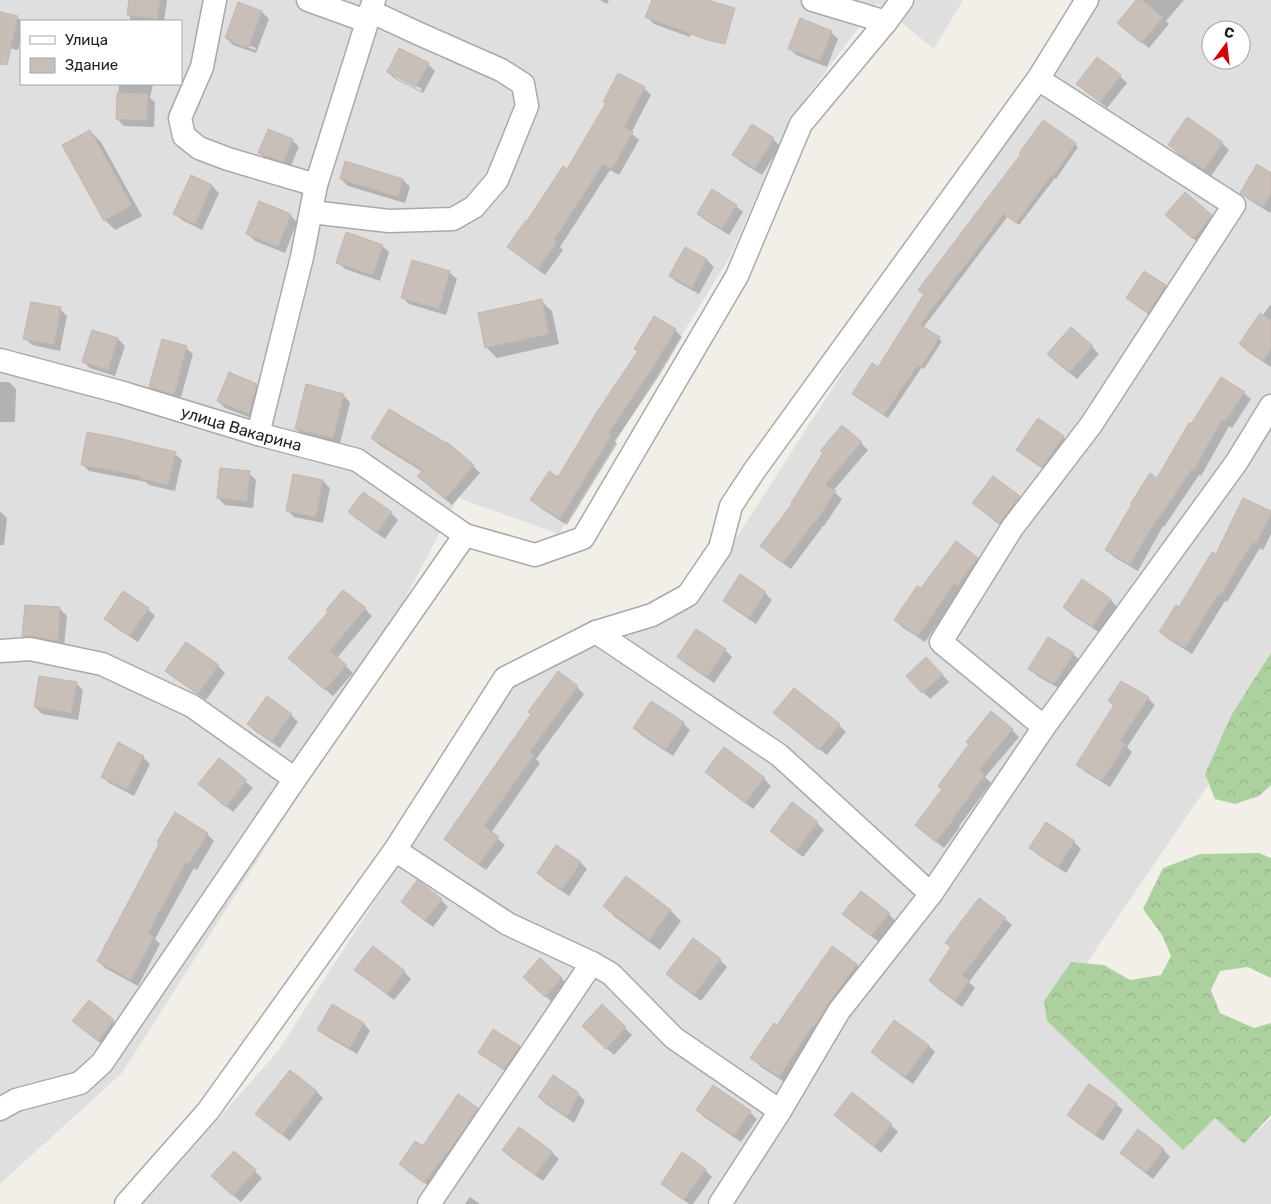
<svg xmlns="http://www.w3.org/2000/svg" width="1271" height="1204" font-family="Rubik,sans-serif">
	<defs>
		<pattern id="forest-crowns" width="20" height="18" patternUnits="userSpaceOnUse" patternTransform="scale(1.25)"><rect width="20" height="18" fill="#add19e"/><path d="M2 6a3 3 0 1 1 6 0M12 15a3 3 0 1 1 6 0" fill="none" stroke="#95b388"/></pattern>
	</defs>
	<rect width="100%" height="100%" fill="#f2efe9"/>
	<path fill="#e0dfdf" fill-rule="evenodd" d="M0,0H963L934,49L877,3L793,115L728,260L559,534L458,498L312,775L122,1073L0,1184ZM21,21H181V84H21Z
		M1082,0H1271V693L1047,1021L1215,1118L1244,1144L1271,1118V1204H143L278,1051L514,685L708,582ZM1211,30H1241V60H1211Z"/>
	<path fill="url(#forest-crowns)" d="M1271,653V785L1259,796L1235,804L1215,799L1205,774L1232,714Z
		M1259,853L1271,858V978L1248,967L1220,971L1211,990L1220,1013L1254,1028L1271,1023V1115L1244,1144L1215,1118L1183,1150L1047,1021L1044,1001L1071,962L1104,965L1130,980L1161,975L1171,956L1162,935L1143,909L1163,868L1200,854Z"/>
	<path fill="#0003" fill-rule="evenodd" d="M130,0H167L164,21H130V17L128,15Z
		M600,0H609L607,4Z
		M653,0H694L698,4L690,37L654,24L647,17Z
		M1138,0H1184L1166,21L1169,24L1149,48L1126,30Z
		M262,12L269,19L256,53L233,45L226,38ZM233,40L256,48L255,50L233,42Z
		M0,13L18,18L21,21V38L18,50L0,46Z
		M831,32L838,39L827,67L796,55L789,48Z
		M1098,58L1120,76L1127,83L1107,108L1085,91L1078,84Z
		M428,64L435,71L423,93L395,79L388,72ZM395,75L422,89L421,91L395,78Z
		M119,84H153L150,98L155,102L154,127L124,126L117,119Z
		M644,88L651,95L631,133L639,140L619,175L610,170L560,247L563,250L545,275L516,254L509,247L567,171L607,104Z
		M90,131L101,142L142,216L115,230L105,220Z
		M773,139L780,146L762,175L741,162L734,155Z
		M292,140L299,147L290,168L266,160L260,153Z
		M1222,143L1229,150L1211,176L1176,152L1170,145Z
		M1075,144L1078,147L1056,179L1055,178L1019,225L1008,216L923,328L942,341L924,369L922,367L888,418L856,397L878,368L1023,154Z
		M346,163L403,180L410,187L405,203L348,186L341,179Z
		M1271,174V211L1270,213L1248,199L1241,193Z
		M192,177L212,186L219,193L202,230L182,220L175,214Z
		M736,206L743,212L729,235L705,220L698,214Z
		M290,215L297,222L285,253L255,241L248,234Z
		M1211,216L1218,223L1201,245L1174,222Z
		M382,246L389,252L380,281L345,269L338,262Z
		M685,249L707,260L714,267L699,294L677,282L670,276Z
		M413,262L450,273L457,279L446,315L409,304L402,297Z
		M1145,272L1165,286L1172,293L1155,319L1134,304L1128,298Z
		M541,301L552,311L559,344L497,358L486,347Z
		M1271,304V367L1247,351L1241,344Z
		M60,309L67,316L60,351L32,345L25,338Z
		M675,330L682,337L659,376L615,441L617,444L567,525L539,507L532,500L559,479Z
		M93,332L118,339L125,346L115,376L90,368L83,362Z
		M1092,347L1099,354L1077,379L1055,360Z
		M186,348L193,354L180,401L157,394L150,387Z
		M0,382H9L16,389L15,422H0Z
		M256,385L263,392L256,420L225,408L218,401Z
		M1244,393L1251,399L1232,428L1229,426L1201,476L1199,475L1164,527L1163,526L1138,571L1114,557L1107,550L1157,480L1191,426Z
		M343,395L350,402L340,444L303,435L296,429Z
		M1063,437L1070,444L1049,473L1024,456L1018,449Z
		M372,438L473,466L480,473L452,505L426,483L423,472L379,445Z
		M861,443L868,450L833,491L842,499L824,526H823L791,569L769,553L762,546Z
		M175,454L182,460L175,491L149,485L146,482L89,471L82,464Z
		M249,473L256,480L253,508L225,505L218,498Z
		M323,481L330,488L323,523L294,517L287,510Z
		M1019,497L1026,504L1006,530L981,510Z
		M0,511L7,518L4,545H0Z
		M350,512L391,513L398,520L385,539L357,519Z
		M1271,513V534L1263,550L1260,548L1227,602L1225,601L1192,654L1168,639L1161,632L1180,609L1216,556Z
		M977,559L984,565L962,589L925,642L902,627L896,620L921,590Z
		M1082,581L1111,600L1117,607L1100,633L1071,614L1064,607Z
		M765,593L772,600L756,624L731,607L724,601Z
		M60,609L67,616L64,647L31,643L24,636Z
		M148,609L155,616L138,642L113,626L106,619Z
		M365,609L372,616L337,658L353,673L333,696L297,665Z
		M697,631L725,650L732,657L714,683L686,664L679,657Z
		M1073,654L1080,660L1062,690L1037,676L1030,669Z
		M933,665L949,682L930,699L908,676Z
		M218,666L225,673L206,700L174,678L167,671Z
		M76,683L83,690L78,720L42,714L35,707Z
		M577,687L584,694L536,759L540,763L491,833L505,845L486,870L452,846L446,839Z
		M267,697L291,715L298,722L280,748L255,731L248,724Z
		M1148,698L1155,705L1127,747L1132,752L1110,787L1084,771L1078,765L1115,706L1109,700Z
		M782,720L839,725L846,732L827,755Z
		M683,723L690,730L673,756L641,735L635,728Z
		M1012,730L1019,737L985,777L991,783L959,826L960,827L944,848L923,832L916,825Z
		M143,757L150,764L134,796L109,783L102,776Z
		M219,760L253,788L233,812L207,791Z
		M713,778L764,779L771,786L753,809Z
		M817,823L824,830L803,857L778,838L772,831Z
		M207,834L214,841L197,870L194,868L155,939L160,944L138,986L105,968L98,961Z
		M1074,842L1081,849L1066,873L1038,855L1031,848Z
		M581,863L587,869L569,896L545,880L538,873Z
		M626,877L671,911L681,921L660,950L615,917L605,906Z
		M441,900L448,907L433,927L409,909L402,902Z
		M889,914L895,921L879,942L851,921Z
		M1005,919L1012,925L969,982L975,988L962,1007L937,988L930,981L952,948Z
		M832,948L857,965L866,974L789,1085L761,1067L752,1058L778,1026Z
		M720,960L727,967L701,1001L674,981L668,974Z
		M404,972L411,979L394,1000L363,976Z
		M561,978L568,985L553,1003L532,984Z
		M89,1001L120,1028L105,1047L81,1027Z
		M333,1006L364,1024L370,1031L357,1054L326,1036L319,1030Z
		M602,1006L632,1035L614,1055L590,1033Z
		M928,1045L935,1052L913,1084L879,1059L872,1052Z
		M519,1047L526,1054L511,1075L487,1059L480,1052Z
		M316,1091L323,1098L290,1141L264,1121L257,1114Z
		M578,1094L585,1101L574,1123L546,1104L539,1097Z
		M852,1094L891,1125L898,1132L881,1153L836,1115Z
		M1116,1104L1123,1110L1103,1141L1076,1122L1069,1115Z
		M477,1109L484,1116L432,1188L407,1171L400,1164Z
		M697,1110L750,1112L757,1119L741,1142L704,1117Z
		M1139,1131L1164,1150L1170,1157L1153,1179L1131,1162L1124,1155Z
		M503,1150L552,1153L559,1159L543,1181L510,1157Z
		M234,1153L262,1178L241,1202L219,1183Z
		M705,1170L712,1177L693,1204H689L669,1190L663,1183Z
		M470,1197L480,1204H465Z"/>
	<path fill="#c7bfb8" stroke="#c4b6ab" d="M129,0H160L157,19L127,15Z
		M652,0H707L735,8L725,44L704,39L645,17Z
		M1136,0H1142L1163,17L1141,43L1117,23Z
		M238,2L262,11L249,47L225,38Z
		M0,12L18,16L7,65L0,64Z
		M800,18L832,31L820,61L788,49Z
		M399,48L429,63L416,87L387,72Z
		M1097,57L1121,75L1100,102L1076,84Z
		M618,73L645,87L624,127L633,132L612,169L603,164L554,240L557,242L538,269L507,247L526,220L527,221L563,166L567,169L606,103L603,102Z
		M117,93L148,94L147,121L116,119Z
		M1187,117L1223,142L1204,170L1168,145Z
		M1043,120L1076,143L1053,177L1051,176L1016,223L1004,214L920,325L940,337L921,367L918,365L884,415L852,394L872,363L878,367L924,294L918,290L1021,154L1019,153Z
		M752,124L774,138L755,169L732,155Z
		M268,129L293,139L283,162L258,153Z
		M90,130L132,205L104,221L62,145Z
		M345,161L403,179L398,197L340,179Z
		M1257,164L1271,173V193L1263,207L1240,193Z
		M191,175L212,185L195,224L173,214Z
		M712,189L737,205L722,229L697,214Z
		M1185,192L1212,215L1206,224L1193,239L1165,215Z
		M259,201L291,214L278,247L246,234Z
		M346,232L383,245L373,275L336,263Z
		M685,247L707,259L692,288L669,276Z
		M412,260L450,271L439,309L401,298Z
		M1144,271L1166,285L1148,313L1126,298Z
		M542,299L549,334L485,348L478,313Z
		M31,302L61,307L54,345L23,339Z
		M1260,313L1271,320V349L1263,361L1239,344Z
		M654,316L676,329L652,369L608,434L611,436L560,519L530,500L549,471L558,477L597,412L638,351L634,349Z
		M1071,327L1093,346L1069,373L1047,354Z
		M92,330L118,338L108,370L82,362Z
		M162,339L187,346L174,395L149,387Z
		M229,372L257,384L249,414L217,401Z
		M1221,377L1245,392L1225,422L1222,420L1194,470L1192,469L1157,521L1156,520L1130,565L1105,550L1132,504L1131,503L1150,473L1157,478L1189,423L1191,424Z
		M306,384L344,394L333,438L295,429Z
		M389,409L446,443L447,442L474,465L445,499L417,476L423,470L371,438Z
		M1038,418L1064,436L1042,467L1016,450Z
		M842,425L862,442L825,485L836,491L817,520H816L783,563L760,546L792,504L791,503L823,453L820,451Z
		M87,432L118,438L176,452L168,485L140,479L141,476L81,465Z
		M220,468L250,471L247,502L217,498Z
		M293,474L323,480L316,517L286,511Z
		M993,476L1020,496L999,524L972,503Z
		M363,492L392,512L377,533L348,512Z
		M1243,498L1271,511V514L1256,544L1253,542L1220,596L1218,595L1185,648L1159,632L1176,605L1179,607L1212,552L1216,554Z
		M956,541L978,558L957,586L954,584L918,636L894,620L917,586L921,588Z
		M740,574L766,592L749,618L723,601Z
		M1082,579L1111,599L1092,627L1063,607Z
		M343,590L366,608L330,651L347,665L325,690L288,658L328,612L326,610Z
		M123,591L149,608L130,636L104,619Z
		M25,605L60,607L58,641L32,636H22Z
		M696,629L726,649L707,677L677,657Z
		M1048,637L1074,653L1054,684L1028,669Z
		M186,642L219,665L198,694L165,671Z
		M926,657L943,675L922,693L906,676Z
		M558,671L578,686L530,752L534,755L484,826L499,837L479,864L444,839L531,714L528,712Z
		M39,676L77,682L71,713L34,707Z
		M1121,681L1149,697L1120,741L1126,744L1102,781L1076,765L1114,705L1108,701Z
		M794,688L840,724L819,750L773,713Z
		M267,696L292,714L272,742L247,724Z
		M651,701L684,722L666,750L633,728Z
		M991,711L1013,729L979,770L985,775L953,818L954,819L936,842L915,825L942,789L938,786L969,744L966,742Z
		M118,742L144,756L127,790L101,777Z
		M724,747L765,778L745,803L705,772Z
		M219,758L247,780L226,807L198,784Z
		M792,802L818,822L796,851L770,831Z
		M175,812L208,833L189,864L186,862L148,933L154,937L131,980L97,961L159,844L157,842Z
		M1046,822L1075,841L1058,867L1029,848Z
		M556,845L581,862L562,890L537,873Z
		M626,876L671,910L649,940L603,906Z
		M417,880L442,899L425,921L401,902Z
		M861,891L890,913L871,936L842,914Z
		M979,898L1006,918L962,976L969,980L955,1001L929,981L951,947L945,943Z
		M693,938L721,959L694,995L666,974Z
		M373,946L405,971L387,994L354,970Z
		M832,946L857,964L829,1003L817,1023L814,1026L813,1025L779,1077L750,1058L774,1023L777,1025Z
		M540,958L562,978L545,997L523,977Z
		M89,1000L114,1020L98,1041L72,1021Z
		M332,1004L364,1023L350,1048L317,1030Z
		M602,1004L626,1027L606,1049L582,1026Z
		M894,1020L929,1045L905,1078L871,1052Z
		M493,1029L520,1046L504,1069L478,1053Z
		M290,1070L317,1091L282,1135L255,1114Z
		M553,1075L579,1093L567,1117L538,1097Z
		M1089,1084L1117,1103L1095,1135L1067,1115Z
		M713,1085L751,1111L734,1136L696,1110Z
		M852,1092L892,1124L874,1147L834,1115Z
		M458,1094L478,1108L456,1141L424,1183L399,1164L415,1141L423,1146Z
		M519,1127L553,1152L535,1175L502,1150Z
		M1138,1129L1164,1149L1146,1173L1120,1153Z
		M234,1151L256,1170L233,1196L211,1176Z
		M682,1152L706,1169L684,1200L661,1184Z"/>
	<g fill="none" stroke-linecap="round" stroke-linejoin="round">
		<defs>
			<g id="minor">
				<path d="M215,0L202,67L180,118L184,136L199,148L228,159L316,185"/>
				<path d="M308,0L366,21"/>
				<path d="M886,22L902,0"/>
				<path d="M1038,79L1234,205L1091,425L1012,528L941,642L1044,727"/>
				<path d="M311,212L389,221L453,219L474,207L497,180L527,106L523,84L501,70L415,32L370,11"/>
				<path id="s1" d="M0,360L120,392L258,434L357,460L465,535L535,555L583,538L737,276L801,124L886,22L813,0"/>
				<path d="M258,434L302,257L316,185L374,0"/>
				<path d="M596,632L652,615L688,595L720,548L731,506L754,471L1038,79L1087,0"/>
				<path d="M0,651L30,649L102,664L192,706L295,779"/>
				<path d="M395,850L508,924L592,963L611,974L674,1038L780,1111"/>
				<path d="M931,894L1044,727L1236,463L1271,406"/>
				<path d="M0,1109L16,1100L80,1083L102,1063L295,779L465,535"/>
				<path d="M126,1204L208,1111L395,850L505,678L596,632L779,755L931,894L839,1011L780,1111L720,1204"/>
				<path d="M429,1204L592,963"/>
			</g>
		</defs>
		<use href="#minor" stroke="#a9a9a9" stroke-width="25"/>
		<use href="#minor" stroke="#fff" stroke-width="22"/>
	</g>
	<g text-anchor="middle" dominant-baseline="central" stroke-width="4" stroke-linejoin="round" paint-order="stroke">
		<g font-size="16" fill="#222" stroke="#fff">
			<text stroke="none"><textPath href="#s1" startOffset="251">улица Вакарина</textPath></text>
		</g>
	</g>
	<rect x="20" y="20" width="162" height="65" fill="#ffffff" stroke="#a7a7a7"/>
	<rect x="30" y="36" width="25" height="8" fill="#ffffff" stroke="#a7a7a7"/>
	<text x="65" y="45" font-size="15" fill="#222222">Улица</text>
	<rect x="30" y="58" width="25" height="15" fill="#c7bfb8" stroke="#a7a7a7"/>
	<text x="65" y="70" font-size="15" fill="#222222">Здание</text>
	<g transform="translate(1226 45) rotate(15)"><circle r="24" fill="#ffffff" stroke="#a7a7a7"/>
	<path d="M0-4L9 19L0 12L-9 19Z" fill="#d40000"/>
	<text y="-8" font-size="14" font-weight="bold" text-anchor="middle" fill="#222222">С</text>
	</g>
</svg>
